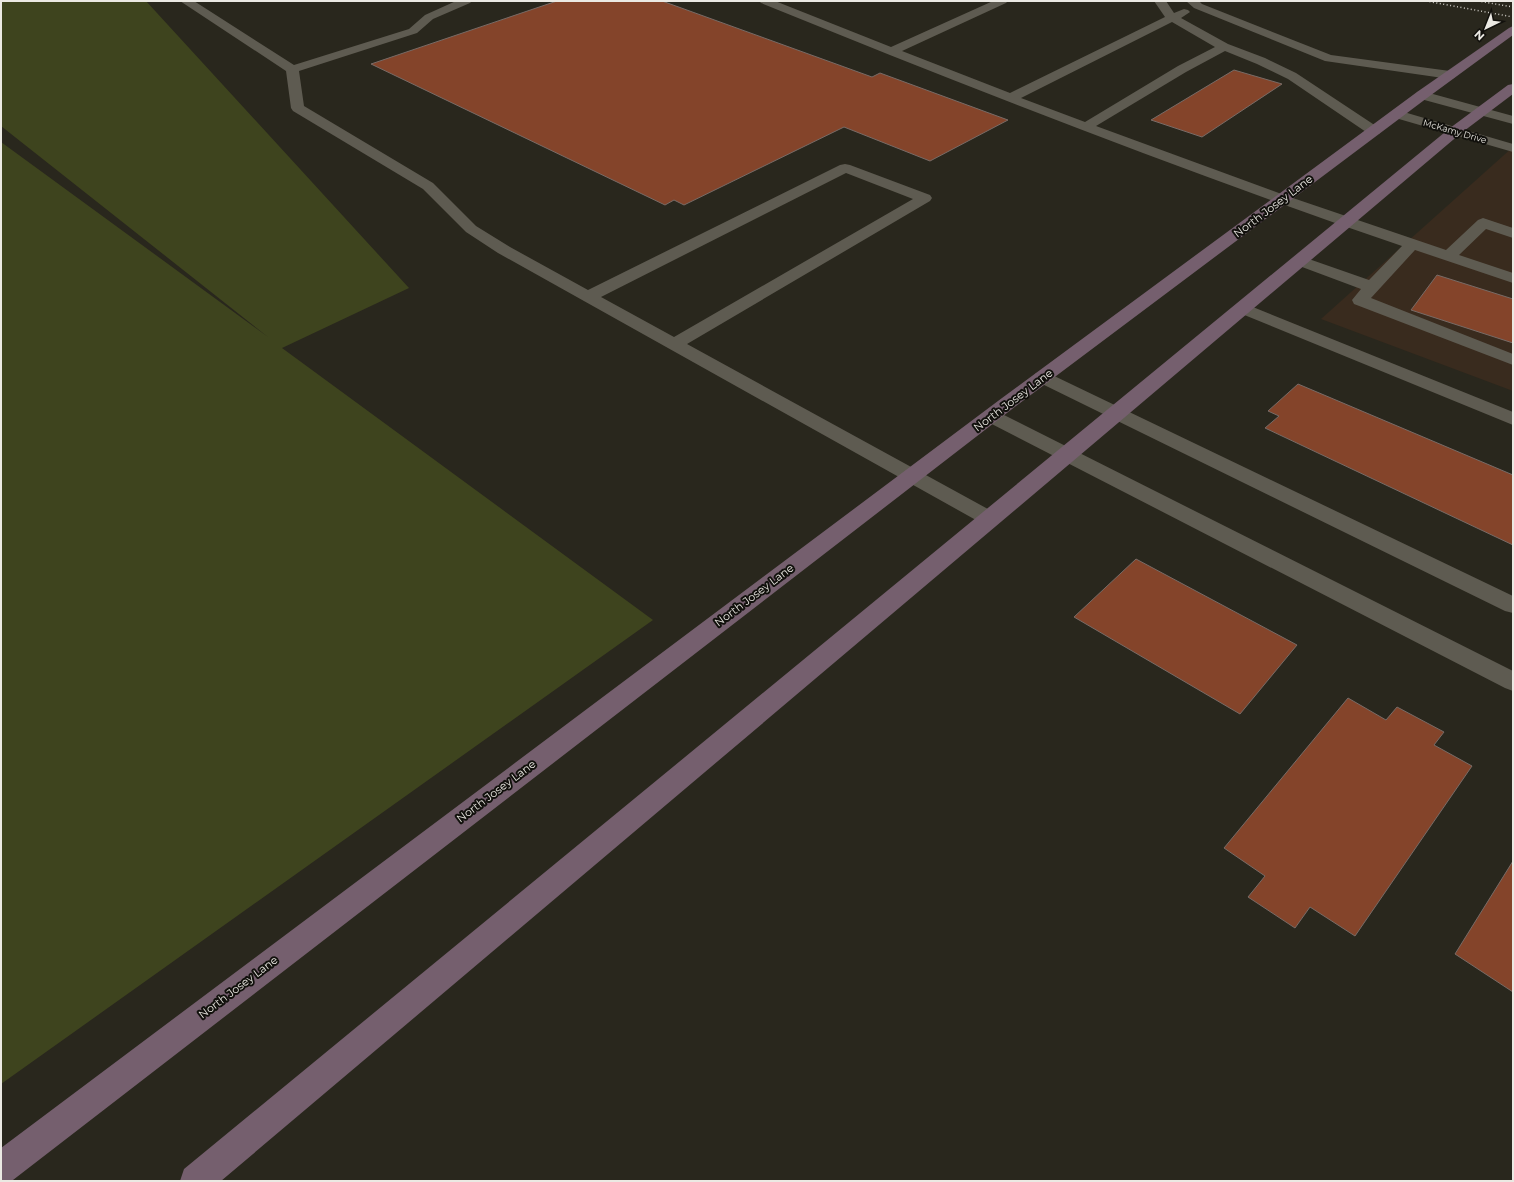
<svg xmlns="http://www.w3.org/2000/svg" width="1514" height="1182" font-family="Montserrat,sans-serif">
	<rect width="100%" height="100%" fill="#29271d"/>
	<path fill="#392b1e" d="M1513,147V391L1321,319Z"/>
	<path fill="#3e441e" d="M1,1H146L409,288L282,348L653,620L1,1084V142L268,337L1,126Z"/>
	<path fill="#84442a" stroke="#786b66" d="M557,1H662L872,77L880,73L1008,120L930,161L844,127L684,205L674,200L665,205L371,64Z
		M1234,70L1282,84L1202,137L1151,120Z
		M1437,275L1513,299V343L1411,310Z
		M1298,384L1513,475V545L1265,428L1279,416L1268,411Z
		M1136,559L1297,645L1240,714L1074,617Z
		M1348,698L1386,720L1397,707L1444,732L1434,745L1472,766L1355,936L1310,907L1295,928L1248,897L1265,876L1224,848Z
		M1513,861V992L1455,954Z"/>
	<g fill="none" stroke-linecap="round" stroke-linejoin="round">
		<path fill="#5e5b51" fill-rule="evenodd" d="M180,1H194L294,65L409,29L425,15L456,1H472L470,3L433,19L417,33L299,71L304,106L433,183L476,226L510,247L588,290L840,165L845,164L850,165L930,195L932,198L930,201L687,344L997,514L1000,519L997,524L990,526L983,524L498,253L466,232L423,189L293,111L291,108L286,71ZM846,173L913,199L674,337L601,297Z
			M759,1H775L891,47L993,1H1008L1006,3L902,51L1010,93L1165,17L1154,1H1166L1174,13L1184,9L1188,10L1190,12L1181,18L1228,44L1265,58L1296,73L1379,128L1381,131L1379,134H1369L1288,79L1257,64L1225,51L1186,72L1096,126L1287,196L1446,250L1478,220L1483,218L1513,228V238L1486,229L1459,255L1513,273V283L1415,250L1371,298L1513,354V365L1354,304L1352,300L1361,289L1294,264L1292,261L1294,258L1300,256L1306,258L1369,280L1402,246C1185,172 973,89 761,3ZM1172,22L1215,47L1178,66L1085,122L1021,98Z
			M1186,1H1199L1202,4L1331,55L1450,71L1454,72L1456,75L1454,78L1450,79L1325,61L1194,8Z
			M1243,303L1513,412V425L1237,312L1235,308L1237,304Z
			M1042,372L1048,373L1513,596V613L1505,611L1036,381L1033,377L1036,373Z
			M991,410L998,412L1513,671V691L1505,688L984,420L982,416L984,412Z"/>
		<path fill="#5e5b51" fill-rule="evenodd" d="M1422,91L1513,116V124L1417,98L1416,95L1417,92Z
			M1397,110L1513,144V152L1392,117L1390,114L1392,111Z"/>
		<path fill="#755f6e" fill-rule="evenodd" d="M1513,26V35L1427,98L1016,406L13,1180L1,1181V1148L1002,398L1417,92L1509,28Z
			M1513,84V94L1460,134L221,1181H180L184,1169L1450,128L1508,85Z"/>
		<path stroke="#ceccc6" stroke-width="1.5" stroke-dasharray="1 2.5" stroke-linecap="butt" d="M1426,1L1513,17
			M1478,1L1513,7"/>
	</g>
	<g text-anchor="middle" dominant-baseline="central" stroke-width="4" stroke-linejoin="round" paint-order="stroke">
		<g font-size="9" fill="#ebe9e3" stroke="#11100c">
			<text transform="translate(1455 131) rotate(16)">McKamy Drive</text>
		</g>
		<g font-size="11" fill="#ebe9e3" stroke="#11100c">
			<text transform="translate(1273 206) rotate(-37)">North Josey Lane</text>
			<text transform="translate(1013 400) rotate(-37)">North Josey Lane</text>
			<text transform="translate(754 595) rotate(-37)">North Josey Lane</text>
			<text transform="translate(496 791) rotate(-37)">North Josey Lane</text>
			<text transform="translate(238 987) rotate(-37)">North Josey Lane</text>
		</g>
	</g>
	<rect width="1514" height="1182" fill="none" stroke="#ebe9e3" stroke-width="4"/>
	<g transform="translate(1486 28) rotate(223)" stroke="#11100c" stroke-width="3" paint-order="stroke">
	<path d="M0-3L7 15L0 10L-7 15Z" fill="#ebe9e3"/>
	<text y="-6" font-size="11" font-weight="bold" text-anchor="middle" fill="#ebe9e3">N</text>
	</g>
</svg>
